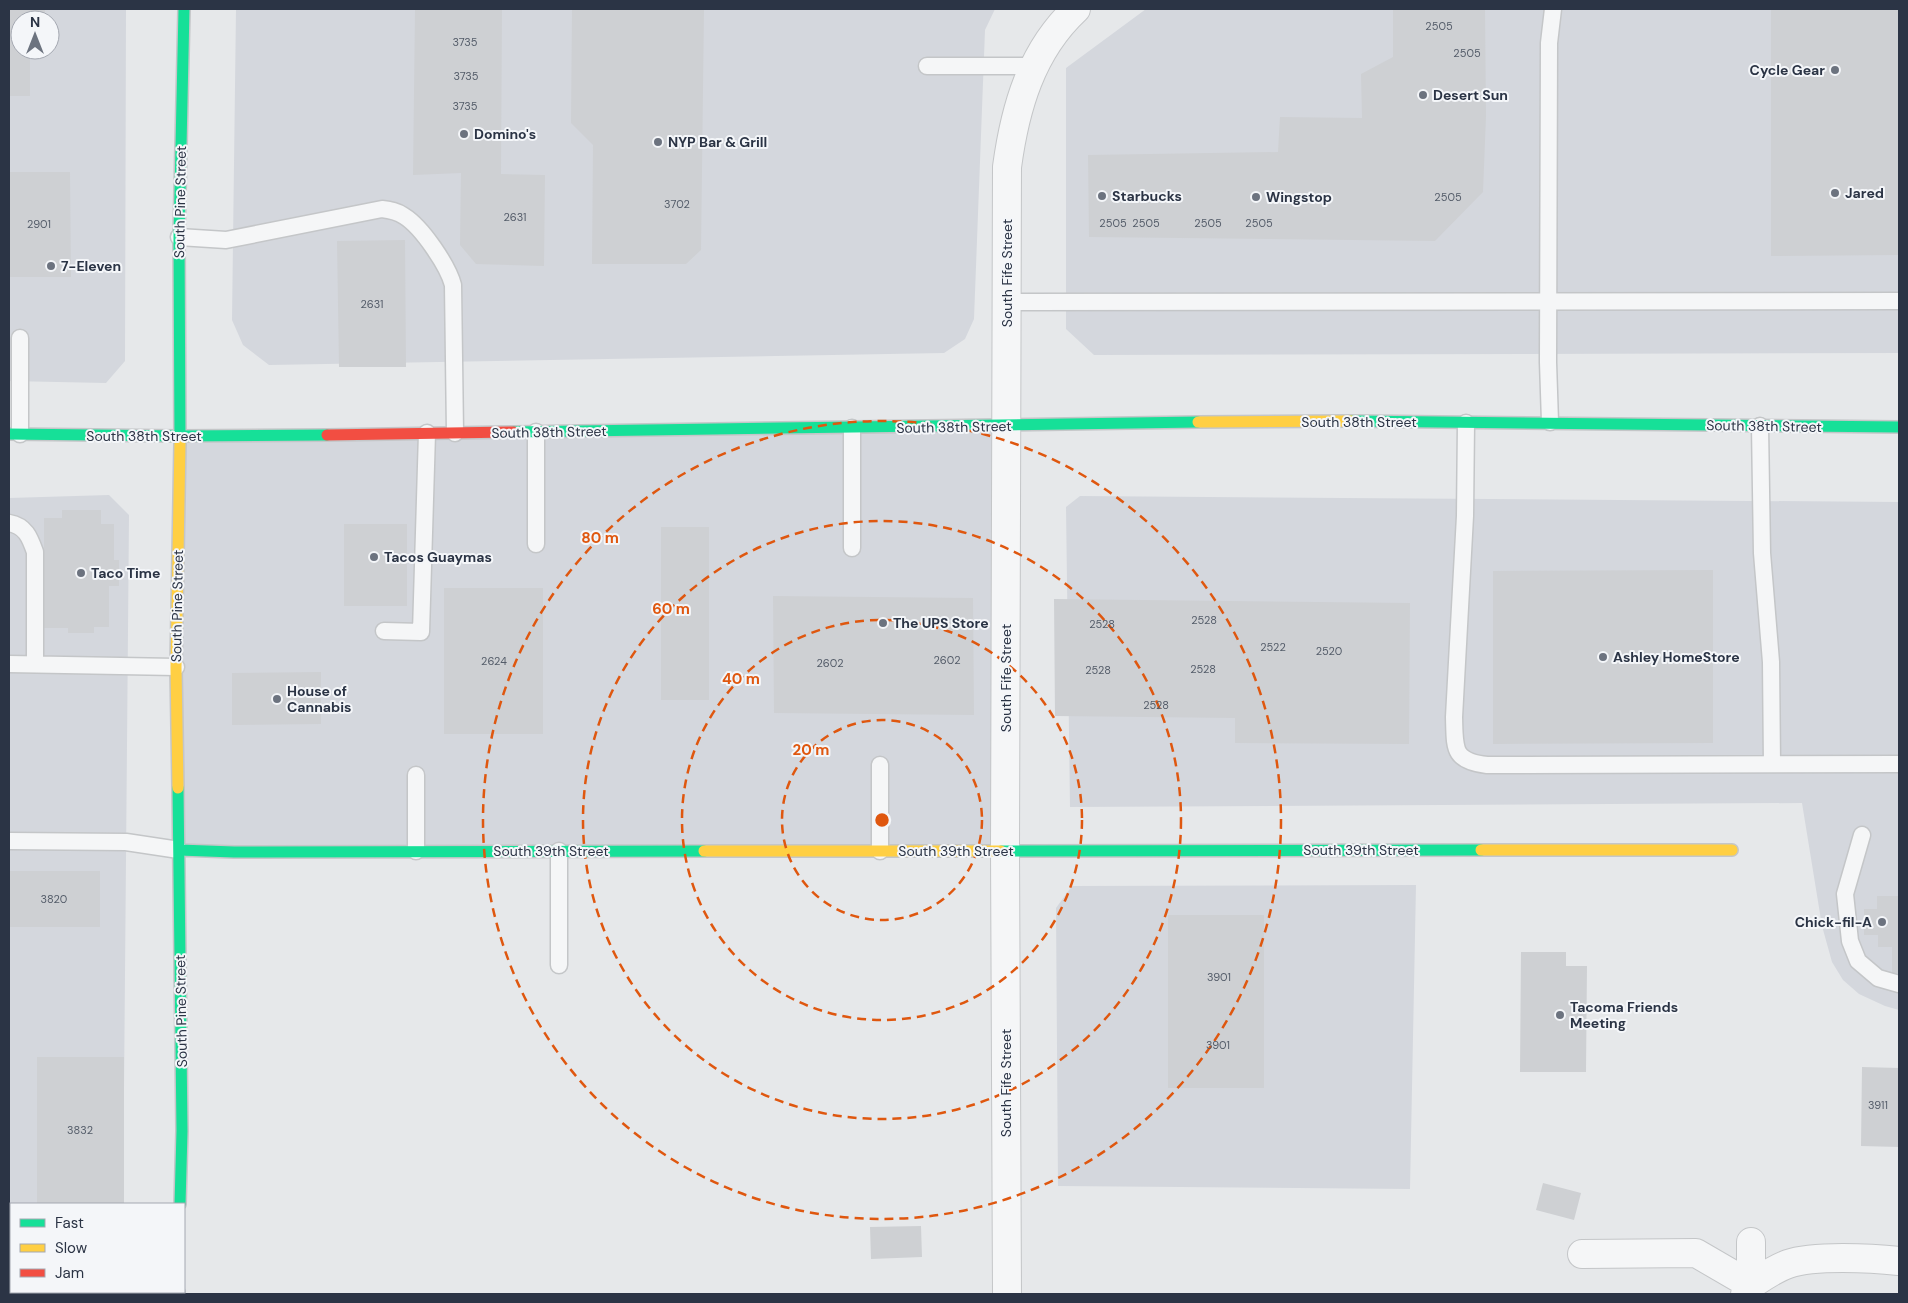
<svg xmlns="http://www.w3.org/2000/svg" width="1908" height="1303" font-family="'DM Sans',sans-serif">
	<rect width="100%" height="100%" fill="#e6e8ea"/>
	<path fill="#d4d7dd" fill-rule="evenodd" d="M9,9H126L125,361L106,383L9,381ZM20,20H50V50H20Z
		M236,9H995L985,30L974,319L965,339L944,353L269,365L243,345L232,320Z
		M1146,9H1899V353L1094,355L1066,329V68Z
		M1007,426L1005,850H179L180,436Z
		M109,495L129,515L123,1204H11V1292H122V1294H9V498Z
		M1080,496L1899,502V1010L1885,1006L1859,994L1843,980L1832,962L1822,926L1802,803L1070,807L1066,507Z
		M1416,885L1410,1189L1058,1186L1056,908L1072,886Z"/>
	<path fill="#ced0d3" d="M9,9H45V20H20V50H30V96H9Z
		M415,9H502L501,174L545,175L544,266L476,264L460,245L461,173L413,175Z
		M572,9H704L701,250L686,264H592L593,145L571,123Z
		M1393,9H1485L1486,116L1483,192L1435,241L1089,237L1088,155L1278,152L1280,117L1362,118L1361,74L1393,57Z
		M1771,9H1899V255L1771,256Z
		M9,172H70L71,277H9Z
		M405,240L406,367H339L337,241Z
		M62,510H101V524H114V560H119V586H109V627H94V633H68V628H44V518H62Z
		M344,524H407V606H344Z
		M661,527H709V700H661Z
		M1713,570V743L1493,744V571Z
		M444,588H543V734H444Z
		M773,596L973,598L974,715L774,713Z
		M1054,599L1410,603L1409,744L1235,743V718L1055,716Z
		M321,672V724L232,725V673Z
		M9,871H100V927H9Z
		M1877,896H1899V973L1892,974V947H1878V935H1864V909H1877Z
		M1168,915H1264V1088H1168Z
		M1521,952H1566V966H1587L1586,1072H1520Z
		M37,1057H124V1203H37Z
		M1862,1067L1899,1068V1147L1861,1146Z
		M1543,1183L1581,1193L1574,1220L1536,1210Z
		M921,1226L922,1257L871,1259L870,1227Z
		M9,1254H11V1292H83V1294H9Z"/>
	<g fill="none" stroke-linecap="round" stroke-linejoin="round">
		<defs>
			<path id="lane" d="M927,66H1033
				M179,237L226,240L382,209C390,210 397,211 404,216C422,227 448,266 453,285L455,433
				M1007,302L1899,301
				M20,338V434
				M1550,422L1548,362L1549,43L1553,9
				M1466,423L1465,516L1454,717C1455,748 1452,761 1487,765L1899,764
				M1760,426L1762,553L1771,662L1772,764
				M852,428V548
				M536,432V544
				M9,523C26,526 30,538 35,552V664
				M384,631L421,632L427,433
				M9,664L176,667
				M416,775V851
				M1862,835L1845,894L1850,941L1858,961L1878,978L1899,984
				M9,841L126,842L179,850
				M559,851V965
				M880,851V765"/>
			<path id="street" d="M1582,1254L1696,1253L1751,1285C1763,1277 1774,1269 1788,1264C1813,1255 1872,1258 1899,1261
				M1007,1294L1005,850L1007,167C1015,108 1031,51 1076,9
				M1745,1294L1751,1285V1242"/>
			<path id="fast" d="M1352,421L1899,427
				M514,432L1198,422
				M9,434L180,436L327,435
				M180,442L179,237L184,9
				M178,788L182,1131L180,1204
				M179,850L234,852L704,851
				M1001,851L1481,850"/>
			<path id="slow" d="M1198,422L1352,421
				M178,788L176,667L180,442
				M1481,850H1732
				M704,851H1001"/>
			<path id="jam" d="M327,435L514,432
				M179,1292V1294"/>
		</defs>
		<use href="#lane" stroke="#c4c6c8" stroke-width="19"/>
		<use href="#street" stroke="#c4c6c8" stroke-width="30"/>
		<use href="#fast" stroke="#c4c6c8" stroke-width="14"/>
		<use href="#slow" stroke="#c4c6c8" stroke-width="14"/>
		<use href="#jam" stroke="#c4c6c8" stroke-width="14"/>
		<use href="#lane" stroke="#f5f6f7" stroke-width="16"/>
		<use href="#street" stroke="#f5f6f7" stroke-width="28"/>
		<use href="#fast" stroke="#16e098" stroke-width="11"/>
		<use href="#slow" stroke="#ffcf43" stroke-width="11"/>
		<use href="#jam" stroke="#f24e42" stroke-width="11"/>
	</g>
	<g fill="none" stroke="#df570f" stroke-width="2.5" stroke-dasharray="9 6">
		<circle cx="882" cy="820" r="100"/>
		<circle cx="882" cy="820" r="200"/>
		<circle cx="882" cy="820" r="299"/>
		<circle cx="882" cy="820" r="399"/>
	</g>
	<g fill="#6c737f" stroke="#f4f6f9" stroke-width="2">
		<circle cx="1835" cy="70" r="5"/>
		<circle cx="1423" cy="95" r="5"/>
		<circle cx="464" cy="134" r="5"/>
		<circle cx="658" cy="142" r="5"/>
		<circle cx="1835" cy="193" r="5"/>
		<circle cx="1102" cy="196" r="5"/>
		<circle cx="1256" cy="197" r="5"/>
		<circle cx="51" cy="266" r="5"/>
		<circle cx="374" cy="557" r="5"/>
		<circle cx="81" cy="573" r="5"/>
		<circle cx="883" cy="623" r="5"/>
		<circle cx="1603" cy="657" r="5"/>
		<circle cx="277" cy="699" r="5"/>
		<circle cx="1882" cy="922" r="5"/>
		<circle cx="1560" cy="1015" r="5"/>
	</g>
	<g text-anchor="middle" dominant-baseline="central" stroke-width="4" stroke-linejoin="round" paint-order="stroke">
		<g font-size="11" fill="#545c69">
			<text x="1439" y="26">2505</text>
			<text x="465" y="42">3735</text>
			<text x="1467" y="53">2505</text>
			<text x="466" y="76">3735</text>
			<text x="465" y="106">3735</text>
			<text x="1448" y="197">2505</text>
			<text x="677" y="204">3702</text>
			<text x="515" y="217">2631</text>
			<text x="1113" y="223">2505</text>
			<text x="1146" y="223">2505</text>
			<text x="1208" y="223">2505</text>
			<text x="1259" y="223">2505</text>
			<text x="39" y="224">2901</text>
			<text x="372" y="304">2631</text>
			<text x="1204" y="620">2528</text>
			<text x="1102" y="624">2528</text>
			<text x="1273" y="647">2522</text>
			<text x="1329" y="651">2520</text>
			<text x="947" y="660">2602</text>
			<text x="494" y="661">2624</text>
			<text x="830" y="663">2602</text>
			<text x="1203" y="669">2528</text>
			<text x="1098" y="670">2528</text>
			<text x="1156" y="705">2528</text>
			<text x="54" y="899">3820</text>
			<text x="1219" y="977">3901</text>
			<text x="1218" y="1045">3901</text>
			<text x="1878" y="1105">3911</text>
			<text x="80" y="1130">3832</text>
		</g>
		<g font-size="14" font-weight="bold" fill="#2b3445" stroke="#f4f6f9" text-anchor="start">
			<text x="1825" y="70" text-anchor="end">Cycle Gear</text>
			<text x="1433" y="95">Desert Sun</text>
			<text x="474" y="134">Domino's</text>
			<text x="668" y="142">NYP Bar &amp; Grill</text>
			<text x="1845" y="193">Jared</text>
			<text x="1112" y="196">Starbucks</text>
			<text x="1266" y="197">Wingstop</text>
			<text x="61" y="266">7-Eleven</text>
			<text x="384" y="557">Tacos Guaymas</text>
			<text x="91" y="573">Taco Time</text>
			<text x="893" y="623">The UPS Store</text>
			<text x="1613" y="657">Ashley HomeStore</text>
			<text x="287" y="691">House of<tspan x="287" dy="16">Cannabis</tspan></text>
			<text x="1872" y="922" text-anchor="end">Chick-fil-A</text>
			<text x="1570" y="1007">Tacoma Friends<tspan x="1570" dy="16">Meeting</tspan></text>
		</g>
		<g font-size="14" fill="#2b3445" stroke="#f4f6f9">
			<text transform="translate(180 202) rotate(-89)">South Pine Street</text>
			<text transform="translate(1007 273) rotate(-90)">South Fife Street</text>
			<text x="1359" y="422">South 38th Street</text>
			<text transform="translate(1764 426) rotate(1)">South 38th Street</text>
			<text transform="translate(954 427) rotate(-1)">South 38th Street</text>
			<text transform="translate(549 432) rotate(-1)">South 38th Street</text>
			<text x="144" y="436">South 38th Street</text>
			<text transform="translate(177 606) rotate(-89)">South Pine Street</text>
			<text transform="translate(1006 678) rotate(-90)">South Fife Street</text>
			<text x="1361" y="850">South 39th Street</text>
			<text x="551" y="851">South 39th Street</text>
			<text x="956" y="851">South 39th Street</text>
			<text transform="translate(181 1011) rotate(-91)">South Pine Street</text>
			<text transform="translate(1006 1083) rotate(-90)">South Fife Street</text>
		</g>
	</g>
	<circle cx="882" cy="820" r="8" fill="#df570f" stroke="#f4f6f9" stroke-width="2.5"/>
	<g font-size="15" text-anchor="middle" font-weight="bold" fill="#df570f" stroke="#f4f6f9" stroke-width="4" stroke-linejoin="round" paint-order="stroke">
		<text x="600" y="543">80 m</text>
		<text x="671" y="614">60 m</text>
		<text x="741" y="684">40 m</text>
		<text x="811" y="755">20 m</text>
	</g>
	<rect width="1908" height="1303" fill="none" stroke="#2b3445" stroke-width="20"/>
	<rect x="10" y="1203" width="175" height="90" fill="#f4f6f9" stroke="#a4a8b1"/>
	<rect x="20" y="1219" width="25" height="8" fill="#16e098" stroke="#a4a8b1"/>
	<text x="55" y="1228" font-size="15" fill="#2b3445">Fast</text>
	<rect x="20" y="1244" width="25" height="8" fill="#ffcf43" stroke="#a4a8b1"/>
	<text x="55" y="1253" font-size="15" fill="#2b3445">Slow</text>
	<rect x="20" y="1269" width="25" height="8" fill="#f24e42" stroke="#a4a8b1"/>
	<text x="55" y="1278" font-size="15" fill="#2b3445">Jam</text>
	<g transform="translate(35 35)"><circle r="24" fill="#f4f6f9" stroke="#a4a8b1"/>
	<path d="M0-4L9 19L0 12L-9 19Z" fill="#6c737f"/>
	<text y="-8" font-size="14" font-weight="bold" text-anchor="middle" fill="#2b3445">N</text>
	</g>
</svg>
